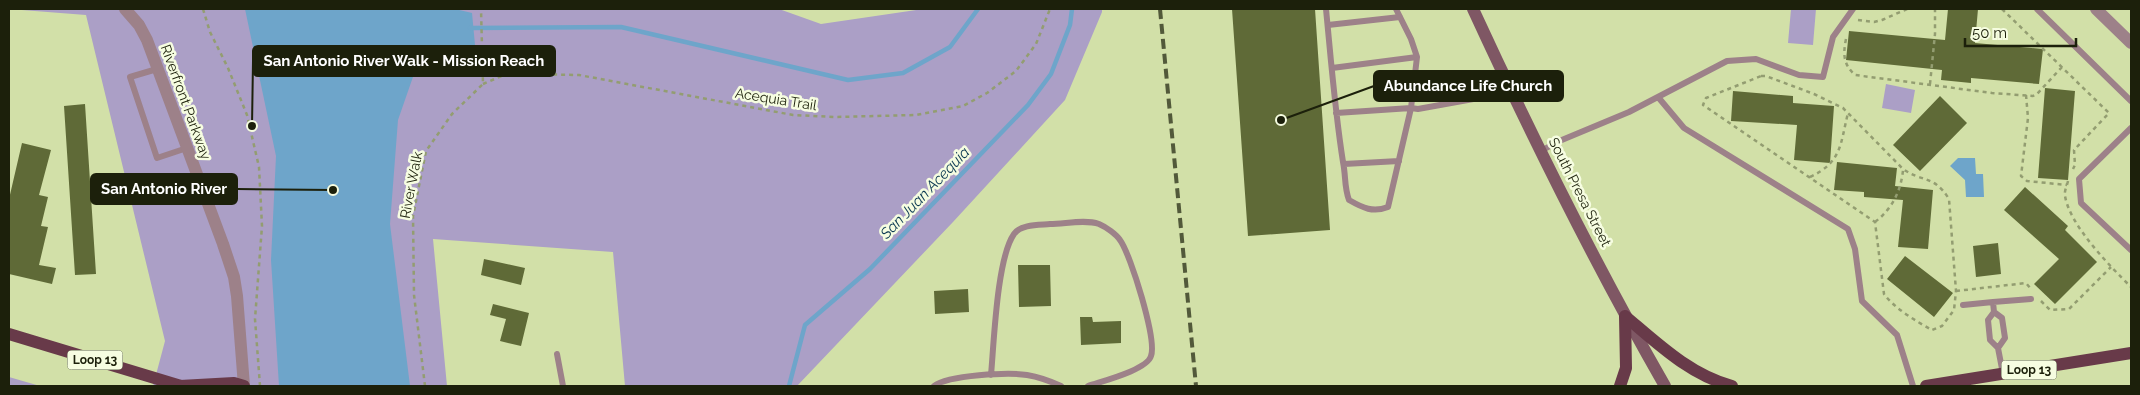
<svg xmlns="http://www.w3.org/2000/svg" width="2140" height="395" font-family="Raleway,sans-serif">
	<rect width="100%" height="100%" fill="#d2e0a8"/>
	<path fill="#ab9fc6" d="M9,9H779L821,24L923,9H1102V12L1065,100L953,222L797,386H625L613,252L433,239L447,386H153L165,341L86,15Z
		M1791,9H1816L1813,45L1788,43Z
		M1886,84L1915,90L1911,113L1882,108Z
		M9,377L40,386H9Z"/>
	<path fill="#6ea5ca" d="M245,9H455L472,13L475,45L425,60L414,74L398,120L390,224L410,386H279L271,260L276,156Z
		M1958,158H1975L1976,174H1983L1984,197H1966L1965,180L1950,166Z"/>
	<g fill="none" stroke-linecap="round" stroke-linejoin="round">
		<path stroke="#6ea5ca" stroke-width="4.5" d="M470,28L621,27L848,80L903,73L950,47L978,9
			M789,386L805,325L870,269L1028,105L1051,74L1070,25L1072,9"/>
	</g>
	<path fill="#5f6a37" d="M1232,9H1315L1330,230L1248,236Z
		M1948,9H1978L1975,43L2043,49L2039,84L1971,78V83L1941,80L1942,70L1846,60L1849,31L1945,40Z
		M2045,88L2075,91L2068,180L2038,178Z
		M1733,91L1793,96V103L1834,106L1830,163L1794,160L1797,125L1731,121Z
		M1940,96L1967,123L1920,171L1893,145Z
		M85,104L96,274L75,275L64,106Z
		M22,143L51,150L39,195L48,197L41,226L48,227L39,265L56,268L52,284L9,274V199Z
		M1837,162L1897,168L1895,186L1933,190L1928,249L1898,247L1903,200L1864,197V192L1834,190Z
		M2025,187L2068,226L2065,230L2097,262L2055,304L2034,284L2059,259L2004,210Z
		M1998,243L2001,274L1976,277L1973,246Z
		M1905,256L1953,293L1934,317L1887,279Z
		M484,259L525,268L521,285L481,275Z
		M1018,265H1050L1051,306L1019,307Z
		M968,289L969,312L935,314L934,291Z
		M493,304L529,313L521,346L500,341L506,319L490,315Z
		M1080,317H1092L1093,322L1121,321V343L1081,345Z"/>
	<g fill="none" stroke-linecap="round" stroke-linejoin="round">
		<path stroke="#939d71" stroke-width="2.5" stroke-dasharray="4 4" stroke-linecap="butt" d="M203,9L210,32L228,68L247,115L259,167L262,226L255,319L260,386
			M2002,9L2109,113L2074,150L2075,165L2073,169
			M1858,20L1874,22L1882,20L1907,9
			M1846,39C1843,54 1843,64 1855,75L1992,93L2033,96L2037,94L2062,67
			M1761,76H1766L1814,94L1843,108L1903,169C1923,183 1933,174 1949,199L1956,291L1954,310L1942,326L1932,330C1916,321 1895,309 1884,294L1875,222L1703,105L1706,98Z
			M483,84L504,75L523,74L579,75L793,115L836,117L916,115L963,106L987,93L1016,71L1036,44L1050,9
			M1930,84L1935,34V9
			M2026,95L2028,118L2021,176L2027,181L2067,185
			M1810,177C1842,162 1840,145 1848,113
			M2068,181C2067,186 2064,191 2065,196C2070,226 2110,266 2131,287
			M1875,222C1892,209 1901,191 1903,170
			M1956,291L2026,283L2031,289
			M2041,301L2050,310L2069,309L2111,267
			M425,386L414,295L413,216L426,151L452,114L483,84L481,9"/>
		<path stroke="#9d8189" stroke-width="6" d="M1326,9C1331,60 1335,112 1343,162C1346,176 1344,187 1349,200C1363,208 1373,213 1388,207L1411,108L1336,113
			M1396,9L1411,39L1417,57L1411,108L1418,109L1512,92
			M2037,9L2131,101
			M1328,25L1400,17
			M1332,68L1417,57
			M157,69L130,77L157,158L187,148
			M1658,97L1684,128L1848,229L1855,249L1862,301L1897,335L1913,386
			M2131,128L2079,179L2081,203L2131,250
			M1541,151L1557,142L1629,112L1727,61L1756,59L1799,75L1823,77L1833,37L1853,9
			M1344,164L1399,161
			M1963,305L1993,302
			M1994,312L2002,318L2005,338L1998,348
			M557,354L563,386
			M2003,374L1998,348L1990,340L1988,320L1994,312L1993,302L2031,299
			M991,375C994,342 997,258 1014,234C1021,224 1039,225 1050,224C1065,224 1085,219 1099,224C1106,227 1116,234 1120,240C1131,255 1157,340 1151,356C1147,370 1102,381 1088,386
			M934,386C948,375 1009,372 1027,375C1039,377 1050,381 1061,386"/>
		<path stroke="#9d8189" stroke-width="12" d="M125,9L139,25L147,40L223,244L234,277L237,296L244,386
			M2096,9L2131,43"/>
		<path stroke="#7f5764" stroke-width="12" d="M1473,9C1532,137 1595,264 1665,386"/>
		<path stroke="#683a49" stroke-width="12" d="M1625,316C1657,343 1690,375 1732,386
			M9,334L181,386
			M180,386L234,383L244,386
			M1620,386L1626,368L1625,316
			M1926,386L2131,353"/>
		<path stroke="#52593a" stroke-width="4" stroke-dasharray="10 5" stroke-linecap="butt" d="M1160,9L1196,386"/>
	</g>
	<g text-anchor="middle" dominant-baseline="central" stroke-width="5" stroke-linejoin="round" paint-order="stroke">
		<g fill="#f6fde1" stroke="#5d624b" stroke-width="1">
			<rect x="67.5" y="350.5" width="55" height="19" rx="4"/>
			<rect x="2001.5" y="360.5" width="55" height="19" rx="4"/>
		</g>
		<g font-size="12" font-weight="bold" fill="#1c200b">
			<text x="95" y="360">Loop 13</text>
			<text x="2029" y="370">Loop 13</text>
		</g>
		<g font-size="14" fill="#1c200b" stroke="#f6fde1">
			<text transform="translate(776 99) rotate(9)">Acequia Trail</text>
			<text transform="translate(186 102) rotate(70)">Riverfront Parkway</text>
			<text transform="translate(411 185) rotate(-79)">River Walk</text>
			<text transform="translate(1580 192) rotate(63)">South Presa Street</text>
		</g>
		<g font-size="15" font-style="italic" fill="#0a3852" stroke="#f6fde1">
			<text transform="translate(925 193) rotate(-46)">San Juan Acequia</text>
		</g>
	</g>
	<path fill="none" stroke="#1c200b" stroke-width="2" d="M252 126L253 61M1281 120L1374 86M333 190L237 189"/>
	<g fill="#1c200b" stroke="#f6fde1" stroke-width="2">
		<circle cx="252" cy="126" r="5"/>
		<circle cx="1281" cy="120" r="5"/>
		<circle cx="333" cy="190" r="5"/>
	</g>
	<g fill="#1c200b" stroke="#1c200b" stroke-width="2">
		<rect x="253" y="46" width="302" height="30" rx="5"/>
		<rect x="1374" y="71" width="189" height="30" rx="5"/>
		<rect x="91" y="174" width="146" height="30" rx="5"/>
	</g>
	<g font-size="15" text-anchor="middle" font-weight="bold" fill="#fff">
		<text x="404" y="66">San Antonio River Walk - Mission Reach</text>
		<text x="1468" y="91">Abundance Life Church</text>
		<text x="164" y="194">San Antonio River</text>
	</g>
	<rect width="2140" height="395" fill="none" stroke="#1c200b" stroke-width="20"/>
	<path d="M1965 38v8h111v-8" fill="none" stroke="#1c200b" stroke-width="2.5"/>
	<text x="1972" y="38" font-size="15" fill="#1c200b" stroke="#f6fde1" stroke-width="4" paint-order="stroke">50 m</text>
</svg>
